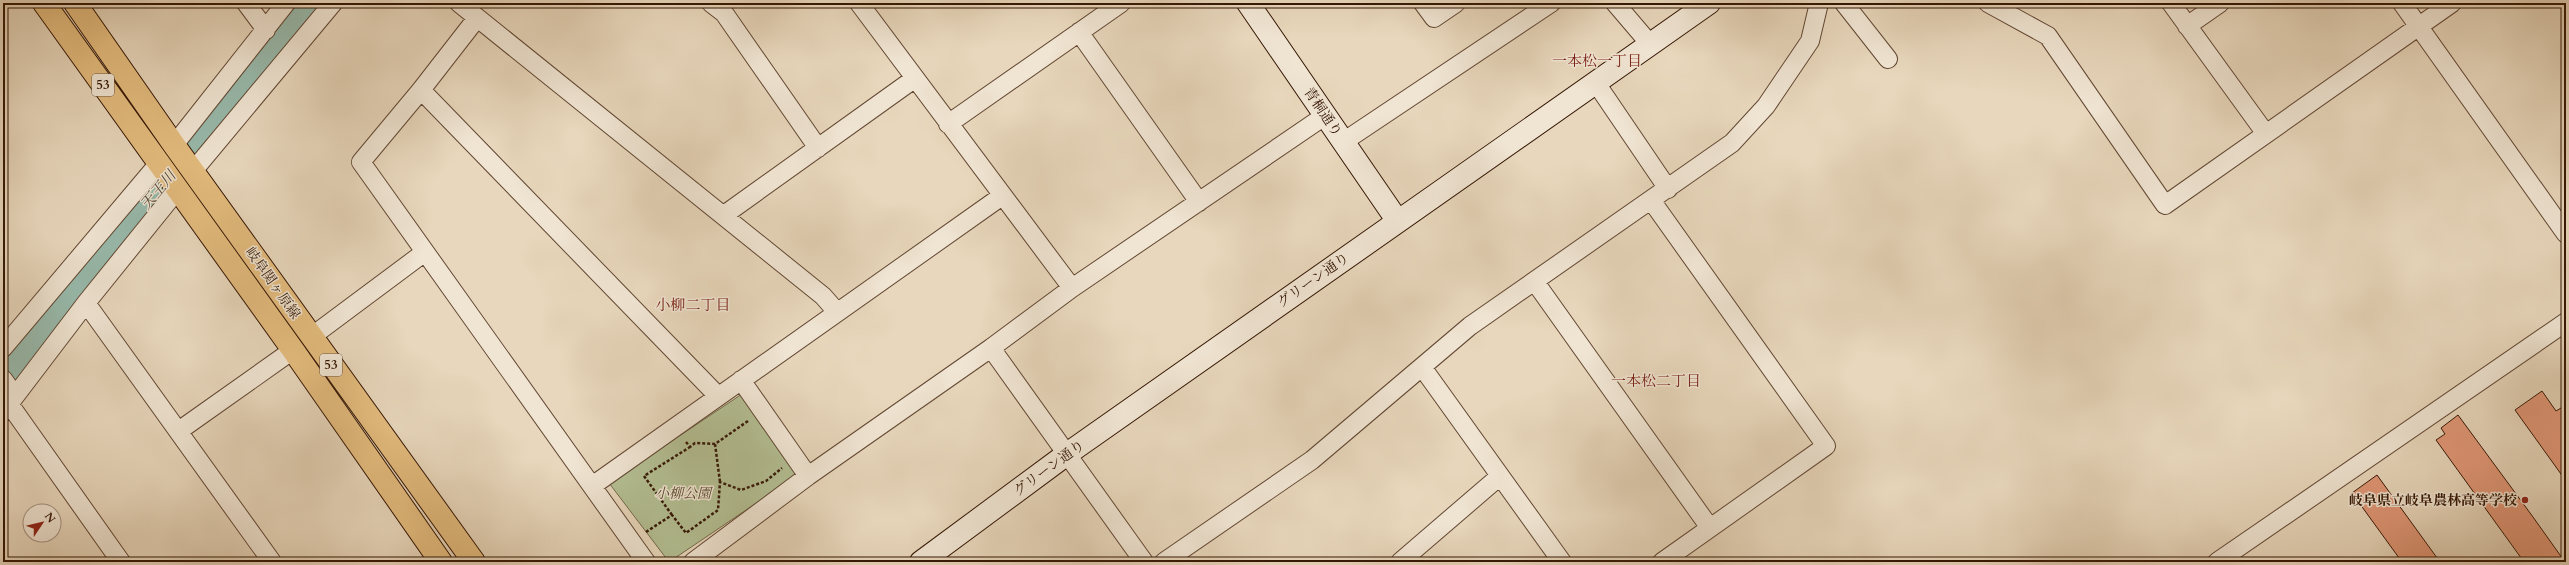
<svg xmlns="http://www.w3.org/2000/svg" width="2569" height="565" font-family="Cardo,'Noto Serif JP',serif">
	<rect width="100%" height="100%" fill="#e8d7bc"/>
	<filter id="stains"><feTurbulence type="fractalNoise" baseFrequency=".005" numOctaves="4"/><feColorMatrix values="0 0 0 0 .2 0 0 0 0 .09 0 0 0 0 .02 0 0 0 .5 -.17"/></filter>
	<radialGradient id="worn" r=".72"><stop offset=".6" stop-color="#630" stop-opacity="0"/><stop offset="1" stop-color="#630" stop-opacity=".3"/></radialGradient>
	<path fill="#b3bf93" stroke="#746b4c" d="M742,394L798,475L669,562L609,483Z"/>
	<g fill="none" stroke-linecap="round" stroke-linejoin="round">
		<path stroke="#98baac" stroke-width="34" d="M3,377L312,3"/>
	</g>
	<path fill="#e19777" stroke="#351705" d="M2542,391L2556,411L2566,405V481L2515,410Z
		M2458,415L2533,517L2565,562H2524L2506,537L2436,440L2445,434L2441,428Z
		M2377,475L2440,562H2402L2352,493Z"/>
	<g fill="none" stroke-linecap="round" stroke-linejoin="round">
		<defs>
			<path id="street" d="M246,3L266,30
				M459,3L823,296L837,312
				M711,3L724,13L818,148
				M859,3L1072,288
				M1423,3L1434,18L1456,3
				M1615,3L1650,44
				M1844,3L1888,59
				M1988,3L2048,36L2165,205L2452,3
				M2171,3L2266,134
				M2402,3L2566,234
				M477,18L421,90L361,162L646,562
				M2187,26L2220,3
				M1079,32L1199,202
				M1596,83L1668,189
				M421,90L718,396
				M948,124L1121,3
				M1343,142L1551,3
				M174,145L286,3
				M193,171L333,3
				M1651,200L1826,446L1662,562
				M724,215L914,79
				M1535,282L1710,528
				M86,303L272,562
				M311,337L425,252
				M3,348L159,163
				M991,348L1144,562
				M1422,367L1562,562
				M3,379L10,389V405L121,562
				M741,380L808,476
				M3,412L86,303L178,189
				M180,430L293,350
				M592,486L1002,196
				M693,562L808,476L991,348L1072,288L1326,115
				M1164,562L1312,460L1470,326L1732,143L1766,106L1810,41L1819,3
				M1400,562L1500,476
				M2217,562L2566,322"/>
			<path id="secondary" d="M1248,3L1397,220
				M921,562L1067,454L1709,3"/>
			<path id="primary" d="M44,3L293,350L441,562
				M75,3L174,145L474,562"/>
		</defs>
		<use href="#street" stroke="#624733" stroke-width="20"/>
		<use href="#secondary" stroke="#351705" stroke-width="24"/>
		<use href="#primary" stroke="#351705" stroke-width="24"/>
		<path stroke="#351705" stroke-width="2.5" stroke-dasharray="3 2" stroke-linecap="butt" d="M686,442L690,447L695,443L715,444L748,421
			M715,444L720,482
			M672,515L644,476L690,447
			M646,532L672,515L686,533L718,510L720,482L741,490L766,481L782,468"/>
		<use href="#street" stroke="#f0e5d3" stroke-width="18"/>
		<use href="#secondary" stroke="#f0e5d3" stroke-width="22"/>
		<use href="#primary" stroke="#e4bc7e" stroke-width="22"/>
	</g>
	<circle fill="#8f2418" stroke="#f0e5d3" stroke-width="1.5" cx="2525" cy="500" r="4"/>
	<g text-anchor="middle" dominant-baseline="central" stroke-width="3" stroke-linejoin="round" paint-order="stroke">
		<g fill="#f0e5d3" stroke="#6d5543" stroke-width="1">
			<rect x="92" y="74" width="22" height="22" rx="3"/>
			<rect x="320" y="354" width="22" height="22" rx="3"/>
		</g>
		<g font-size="13" font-weight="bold" fill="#351705">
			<text x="103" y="85">53</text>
			<text x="331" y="365">53</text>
		</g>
		<g font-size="14" fill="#351705" stroke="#f0e5d3">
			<text transform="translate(1323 112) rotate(56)">青桐通り</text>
			<text transform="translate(1313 280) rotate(-35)">グリーン通り</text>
			<text transform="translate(273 283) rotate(55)">岐阜関ヶ原線</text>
			<text transform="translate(1049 468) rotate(-36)">グリーン通り</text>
		</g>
		<g font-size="14" font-style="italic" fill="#5b4930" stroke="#f0e5d3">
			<text x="683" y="493">小柳公園</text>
		</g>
		<g font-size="14" font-weight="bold" fill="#351705" stroke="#f0e5d3" text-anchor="end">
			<text x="2517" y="500">岐阜県立岐阜農林高等学校</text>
		</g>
		<g font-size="15" fill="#7a1f14" stroke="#f0e5d3">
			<text x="1597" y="61">一本松一丁目</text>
			<text x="693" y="305">小柳二丁目</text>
			<text x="1656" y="381">一本松二丁目</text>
		</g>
		<g font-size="15" font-style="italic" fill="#534837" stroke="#f0e5d3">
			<text transform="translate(158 190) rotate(-50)">天王川</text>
		</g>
	</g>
	<rect width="2569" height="565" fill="none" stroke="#e8d7bc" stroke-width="16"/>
	<rect x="4" y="4" width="2561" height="557" fill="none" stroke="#351705" stroke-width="2"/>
	<rect x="8" y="8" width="2553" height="549" fill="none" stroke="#351705"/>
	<g transform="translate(42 523) rotate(55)"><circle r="19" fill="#f0e5d3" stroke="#a59381"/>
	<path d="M0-3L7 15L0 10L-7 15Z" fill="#8f2418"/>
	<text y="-6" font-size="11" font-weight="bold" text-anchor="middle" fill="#351705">N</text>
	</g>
	<rect width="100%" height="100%" filter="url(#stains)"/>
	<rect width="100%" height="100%" fill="url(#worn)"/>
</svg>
